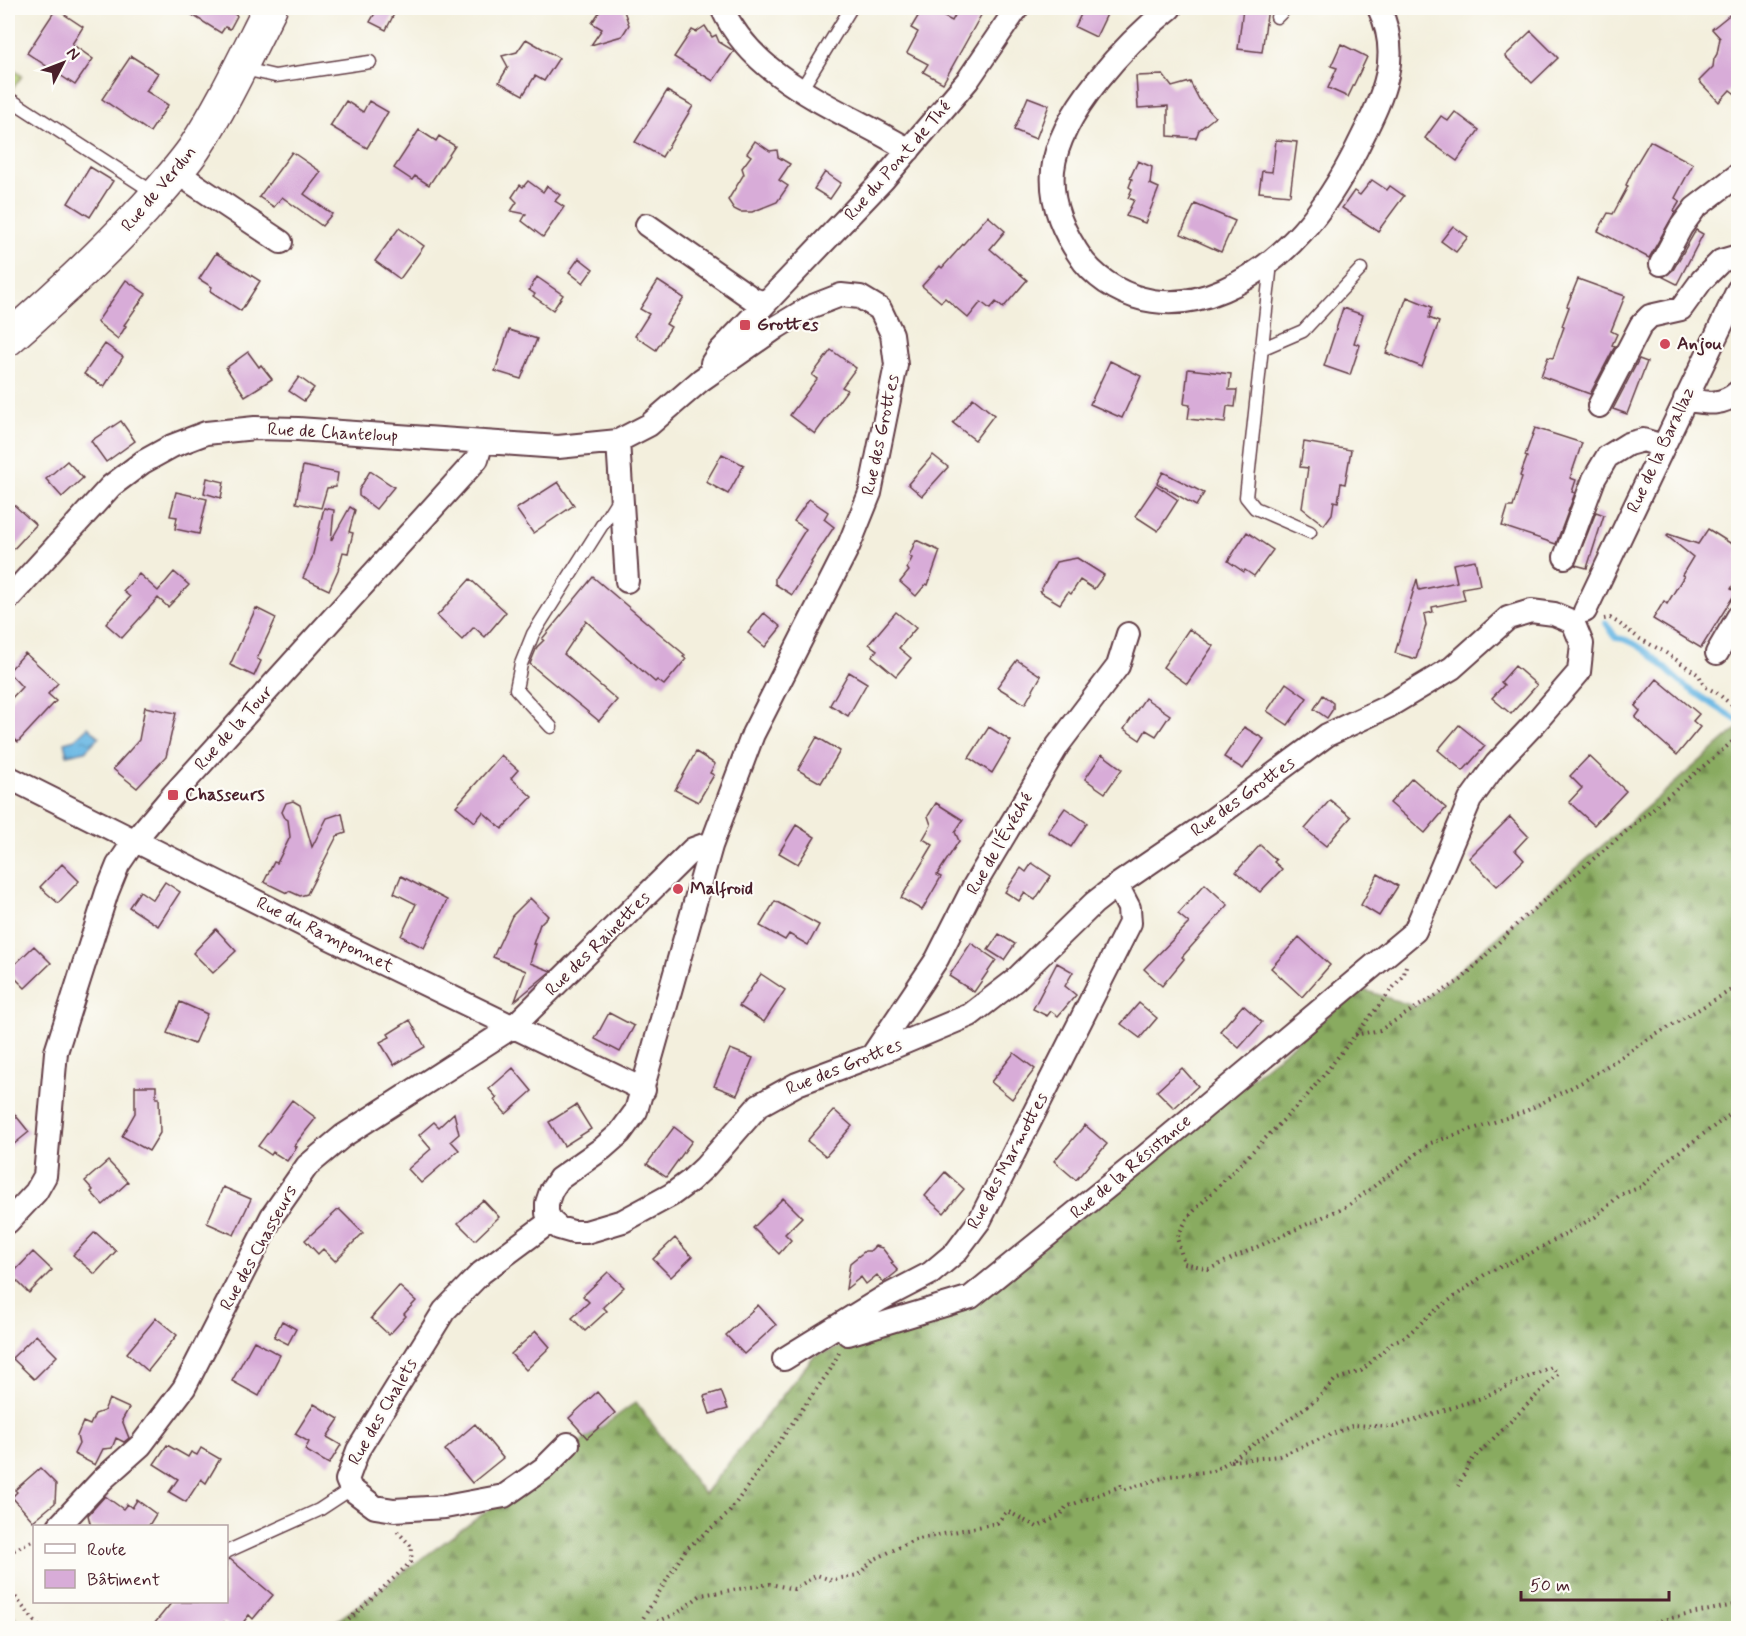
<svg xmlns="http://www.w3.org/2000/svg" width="1746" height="1636" font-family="Mynerve,sans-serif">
	<defs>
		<pattern id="grass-tufts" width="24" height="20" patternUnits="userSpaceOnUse" patternTransform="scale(1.5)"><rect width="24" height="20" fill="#acc66d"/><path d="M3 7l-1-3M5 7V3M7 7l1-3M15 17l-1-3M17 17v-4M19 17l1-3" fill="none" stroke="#8ea05a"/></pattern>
		<pattern id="forest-firs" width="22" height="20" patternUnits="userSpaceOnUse" patternTransform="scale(1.5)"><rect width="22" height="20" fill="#89ab60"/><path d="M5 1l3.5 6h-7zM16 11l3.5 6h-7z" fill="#728b4f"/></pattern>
		<pattern id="water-ripples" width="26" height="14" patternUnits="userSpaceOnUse" patternTransform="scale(1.5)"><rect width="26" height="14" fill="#6ab8e4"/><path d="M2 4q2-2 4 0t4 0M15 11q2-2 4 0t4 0" fill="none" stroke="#5995b9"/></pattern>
	</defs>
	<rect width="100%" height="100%" fill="#fdfcf7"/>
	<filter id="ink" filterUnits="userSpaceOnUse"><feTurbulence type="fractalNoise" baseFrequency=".0167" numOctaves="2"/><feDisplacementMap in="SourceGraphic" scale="12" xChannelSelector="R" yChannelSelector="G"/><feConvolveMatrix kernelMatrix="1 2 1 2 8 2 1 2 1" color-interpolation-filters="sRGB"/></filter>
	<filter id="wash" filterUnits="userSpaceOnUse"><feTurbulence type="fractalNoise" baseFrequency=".008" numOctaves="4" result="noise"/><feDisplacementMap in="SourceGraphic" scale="24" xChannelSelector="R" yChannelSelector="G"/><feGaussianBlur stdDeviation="1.35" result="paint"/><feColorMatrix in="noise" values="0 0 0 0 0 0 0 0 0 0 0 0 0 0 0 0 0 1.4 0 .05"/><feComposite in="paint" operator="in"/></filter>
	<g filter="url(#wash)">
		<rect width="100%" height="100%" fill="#f3efdd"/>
		<path fill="url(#grass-tufts)" stroke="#7b724c" stroke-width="1.5" d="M8,1609L22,1628H8Z"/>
		<path fill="url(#forest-firs)" stroke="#6a6546" stroke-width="1.5" d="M1738,728V1628H327L636,1402L704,1494L814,1356L973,1304L1361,989L1416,1007Z"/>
		<path fill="#acc66d" stroke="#7b724c" stroke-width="1.5" d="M8,66L22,76L12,90L8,87Z"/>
		<path fill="url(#water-ripples)" stroke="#5a6c88" stroke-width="1.5" d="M88,727L99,737L85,751L67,755L64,742L75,739Z"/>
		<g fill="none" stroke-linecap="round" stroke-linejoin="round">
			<path stroke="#6ab8e4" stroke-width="6" d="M1606,623L1616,638C1640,639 1662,667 1680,682C1698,696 1719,708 1738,721"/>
		</g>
		<g id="blocks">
			<path fill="#d8acd8" d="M181,8H236L233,13L237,16L230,29L225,27L221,33Z
				M378,8H397L386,30L370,22Z
				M602,8H623L629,25L622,36L591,45L602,29L592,23Z
				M923,8H927L952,21L959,8H985L943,83L923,72L928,64L907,53L918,32L911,28Z
				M1084,8H1110L1096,37L1075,27Z
				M1243,8H1268L1262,52L1238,49Z
				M1738,8V96L1730,90L1719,102L1699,81L1713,67L1714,59L1717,54L1720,38L1712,29Z
				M56,9L83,27L72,44L93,59L75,85L27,53Z
				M705,26L712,37L716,35L719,42L734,51L713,81L674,57L692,30L696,32Z
				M1531,31L1558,58L1532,83L1505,56Z
				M526,39L559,58L544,81L535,76L523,95L499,82L508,67L502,56L517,52Z
				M1341,44L1367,57L1348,97L1328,88L1337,68L1331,66Z
				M131,56L158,73L146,91L168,105L150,132L102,99Z
				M1163,75L1172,87L1190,82L1199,99L1215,117L1199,130L1196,138L1168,136V106L1138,108L1136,76Z
				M667,91L693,106L662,157L635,142Z
				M1028,97L1049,105L1036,139L1014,130Z
				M346,101L363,112L369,101L388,112L367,148L330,126Z
				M1455,112L1479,130L1457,161L1425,138L1441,116L1448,121Z
				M419,130L436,141L439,136L455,146L429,185L415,176L412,180L394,168Z
				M1276,140L1297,142L1290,195L1259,192L1262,171L1272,172Z
				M755,141L770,151L777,150L778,157L790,164L779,180L788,186L777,202L752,212H740L734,209L728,200L744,174L742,168L751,156L747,153Z
				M1650,141L1693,164L1675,198L1680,201L1674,211L1675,212L1649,258L1598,231L1608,213L1613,214L1628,186L1626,185L1635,166Z
				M292,152L321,172L304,194L332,214L322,226L282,197L274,207L259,197Z
				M1138,161L1152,167L1150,184L1159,188L1145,223L1126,216L1134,200L1128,198L1132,189L1129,187L1132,179L1130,178Z
				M90,167L113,181L90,217L68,203Z
				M825,172L841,183L830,199L814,189Z
				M1372,180L1387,190L1390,186L1404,196L1378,231L1342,208L1354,191L1360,195Z
				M528,181L543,192L547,186L560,195L555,201L564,207L543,237L522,221L526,214L511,211L517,202L512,197L520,185L523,187Z
				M1195,204L1235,221L1221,252L1181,234Z
				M988,216L1005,231L990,249L1027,280L1003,308L996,302L990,309L981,302L968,318L945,298L941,302L922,286L940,266L942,268Z
				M1453,226L1468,237L1456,252L1441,241Z
				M399,228L424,246L400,279L375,261Z
				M1696,230L1703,234L1677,284L1663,277L1673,270Z
				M216,253L260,281L241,311L210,291L212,287L199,279Z
				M579,258L593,269L583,283L569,272Z
				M537,277L563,295L553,310L533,296L535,294L529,290Z
				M1578,279L1625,296L1611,331L1617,334L1612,345L1615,346L1590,394L1541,376L1548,357L1553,358L1564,327L1562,326L1569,307L1567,306Z
				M126,280L146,294L124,325L126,326L118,339L97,322Z
				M658,281L684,298L666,324L671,327L656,350L635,336L649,314L640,309Z
				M1407,297L1432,307L1429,318L1439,322L1422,367L1386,353Z
				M1343,308L1363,315L1354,343L1360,345L1350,375L1324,366Z
				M509,330L537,339L521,379L495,371Z
				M105,344L123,357L104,387L84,374Z
				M831,350L856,368L842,387L847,390L815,434L790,415L817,379L812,375Z
				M248,352L259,367L261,365L272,379L245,396L226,368Z
				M1639,359L1647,362L1627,414L1613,409Z
				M1110,361L1141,376L1122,418L1090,404Z
				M1188,369L1231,374L1229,390H1237L1235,407L1227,406L1225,423L1188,419L1190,405L1184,404Z
				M299,377L314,388L304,401L289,391Z
				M973,398L994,415L975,440L953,423Z
				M121,421L135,441L106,462L91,441Z
				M1535,428L1582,443L1570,478L1576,480L1572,492L1575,493L1556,544L1502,526L1508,507H1513L1522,477L1520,476L1527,457L1525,456Z
				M1304,442L1351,450L1345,484L1341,483L1338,502L1334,501L1332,514L1324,525L1302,508L1308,468L1300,467Z
				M722,454L744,465L728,494L706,482Z
				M933,455L948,467L922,496L908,484Z
				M67,461L83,478L62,497L46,479Z
				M303,466L338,473L336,487L327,488L321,508L296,503Z
				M370,471L394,487L376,509L359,496V490Z
				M1163,472L1204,493L1196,506L1157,483Z
				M207,478L224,482L221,498L204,493Z
				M558,482L574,505L533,533L516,509Z
				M1156,485L1178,500L1158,531L1135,516Z
				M176,492L207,499L199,534L175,529L177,517L170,516Z
				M809,499L828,512L824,519L834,527L811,562L812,563L792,595L775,584V578L806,529L794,521Z
				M13,504L36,525L8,555V515Z
				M350,507L355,510L349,532L353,533L348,553L343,552L338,570L329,590L303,578L312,558L324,508L334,510L331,541Z
				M1596,512L1604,515L1587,568L1575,565Z
				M1708,529L1738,548V576L1731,589L1736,592L1701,648L1653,619L1664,601L1667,604L1684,576L1682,575L1693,557L1667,536L1668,534L1698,544Z
				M1247,532L1273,550L1254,576L1245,570L1244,572L1228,561Z
				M916,540L940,551L928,585L926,584L916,596L900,582L909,571L907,568L912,558L909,556Z
				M1077,558L1104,575L1094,589L1080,580L1071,594L1068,592L1060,604L1040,592L1056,562Z
				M1475,560L1480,585L1462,588L1465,600L1432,607L1433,612L1424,614L1426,625L1416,659L1395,653L1417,579L1419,590L1457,582L1453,564Z
				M174,572L189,585L168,607L158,598L122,638L106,624L130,597L123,591L139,574L158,591Z
				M593,577L685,655L683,657L686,659L664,685L657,680L655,682L586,621L564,654L617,700L599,721L530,664L537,647L544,640L542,639Z
				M470,579L506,612L485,637L474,627L462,640L437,616Z
				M256,608L276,618L257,659L261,661L254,676L230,665Z
				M896,612L916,628L899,648L911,658L896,676L872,656L877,650L869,644Z
				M764,613L781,627L765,647L748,633Z
				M1189,629L1213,646L1187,684L1163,667Z
				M25,653L58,683L48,694L56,701L18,742L8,733V702L22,687L8,672Z
				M1017,660L1041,676L1025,704L997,687Z
				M1515,666L1537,685L1511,714L1492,698L1504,685L1501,682Z
				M849,672L867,683L848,716L830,705Z
				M1657,679L1699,714L1693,721L1700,727L1677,755L1635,718L1640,711L1635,706Z
				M1286,683L1307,698L1288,725L1267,711Z
				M1323,695L1333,703V709L1327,718L1314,709Z
				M1145,698L1170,715L1156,736L1146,730L1140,740L1124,729Z
				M145,707L176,713L166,757L137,788L113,769L139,740Z
				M1459,725L1485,746L1463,771L1438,750Z
				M989,727L1011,741L992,773L969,758Z
				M1244,727L1264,739L1243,769L1224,757Z
				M817,737L840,751L821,783L798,770Z
				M696,752L715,764L710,773L714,775L698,802L675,790Z
				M1102,754L1122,769L1105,793L1085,779Z
				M501,755L518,770L511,778L532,797L502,829L483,812L475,822L456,806Z
				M1589,756L1626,791L1594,825L1569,802L1582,788L1570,776Z
				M1412,778L1446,808L1425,833L1390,803Z
				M1330,800L1351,817L1326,846L1305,829Z
				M293,801L300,805L312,847L327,818L342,813L346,833L337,836L307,894L300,896L289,891L287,893L264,882L274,862L277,863L290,837L288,820L285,818L282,812L286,803Z
				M936,803L963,820L955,832L959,841L937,875L941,877L922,910L901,898L933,845L923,839L931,825L928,816Z
				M1065,808L1087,823L1071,847L1048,832Z
				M1510,817L1528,836L1515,850L1524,860L1497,886L1469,858Z
				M796,825L815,837L798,864L779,853Z
				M1260,845L1276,860L1274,862L1282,869L1260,892L1236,872Z
				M1032,863L1051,876L1035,900L1024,893L1019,901L1005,892L1021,868L1026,872Z
				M62,864L79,881L58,903L40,887Z
				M1378,874L1398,886L1379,916L1361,905Z
				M401,876L447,900L424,948L401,936L416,904L394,893Z
				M165,882L180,892L158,926L129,907L140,891L153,900Z
				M1205,884L1228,905L1182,957L1184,959L1162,986L1144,969L1189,923L1178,914Z
				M530,898L548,916L540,924L533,944H536L530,963L551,971L515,1001L526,971L493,957L512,916Z
				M775,901L819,925L808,945L789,934L785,940L760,926Z
				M216,929L236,951L213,973L193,953Z
				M999,934L1015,944L1004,960L988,950Z
				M1299,937L1330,965L1302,997L1271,968Z
				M971,943L996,960L974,992L949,976Z
				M34,946L51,963L25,988L8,971Z
				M1057,963L1073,972L1065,986L1076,995L1058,1016L1051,1011L1047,1016L1033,1009Z
				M761,974L785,990L764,1022L739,1006Z
				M180,1002L207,1014L194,1044L167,1033Z
				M1139,1003L1157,1018L1140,1038L1121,1024Z
				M1243,1005L1262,1022L1239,1048L1220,1031Z
				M609,1013L634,1026L620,1052L595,1039Z
				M410,1020L425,1047L394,1065L380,1042L390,1037L388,1034Z
				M730,1049L753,1058L737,1095L714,1086Z
				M1014,1053L1035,1069L1012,1099L991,1082Z
				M513,1068L532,1091L506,1114L494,1100L497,1098L489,1089Z
				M1182,1068L1198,1086L1174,1108L1157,1091Z
				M135,1086H156V1098H159L160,1133L149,1151L122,1136L135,1113Z
				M292,1100L316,1118L294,1146L297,1147L287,1161L273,1152L271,1155L258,1146Z
				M576,1105L591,1129L564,1146L549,1122Z
				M8,1106L29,1132L8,1149Z
				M834,1110L852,1126L826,1156L807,1141Z
				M454,1113L459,1134L451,1141L459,1150L421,1183L408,1169L431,1149L419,1135L434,1122L439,1127Z
				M1085,1125L1107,1144L1076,1180L1054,1161Z
				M674,1127L692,1141L666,1177L647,1164Z
				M108,1161L128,1182L103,1205L91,1192L93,1190L85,1181Z
				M945,1172L964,1189L944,1213L925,1196Z
				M223,1187L251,1199L234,1235L207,1223Z
				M783,1198L802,1217L785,1234L791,1240L779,1254L753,1228Z
				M483,1200L499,1217L475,1240L458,1223Z
				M339,1209L363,1233L335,1261L323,1249L318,1254L305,1240Z
				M95,1232L116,1251L95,1274L73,1255Z
				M675,1238L692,1257L671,1277L653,1259Z
				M875,1246L882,1248L893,1262L891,1263L898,1271L883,1283L877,1275L866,1284L861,1277L846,1289L850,1263L865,1251H870Z
				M33,1252L52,1270L29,1293L11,1275Z
				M608,1272L624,1287L603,1307L607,1311L585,1331L572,1318L589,1302L583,1296Z
				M399,1286L416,1301L404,1314L406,1316L389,1335L371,1318Z
				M758,1305L776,1325L744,1354L726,1335Z
				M156,1318L177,1335L148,1371L127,1353Z
				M282,1321L296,1329L288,1344L274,1337Z
				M536,1331L550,1347L526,1370L511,1354Z
				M36,1335L57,1356L34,1379L12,1358Z
				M254,1341L280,1355L259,1396L232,1381Z
				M721,1391L728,1409L710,1414L704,1396Z
				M597,1392L615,1413L587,1438L569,1418Z
				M109,1399L129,1408L122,1420L129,1438L124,1442L116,1438L112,1448L103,1449L95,1465L74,1454L79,1444L77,1436L83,1422L90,1425L95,1414L104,1411Z
				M314,1404L339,1419L327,1437L341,1445L329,1464L305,1450L309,1442L295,1434Z
				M475,1424L503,1458L472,1483L445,1450Z
				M167,1445L188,1457L191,1452L197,1455L201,1448L220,1459L206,1483L201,1479L186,1502L169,1492L178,1479L154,1464Z
				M40,1468L56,1484L55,1503L33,1521L12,1497L17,1492L15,1490Z
				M105,1496L123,1509L127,1504L132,1508L137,1500L156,1514L148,1527H91L88,1515Z
				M230,1559L273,1595L253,1619L249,1615L238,1629H232L224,1622L218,1629H150L172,1602H226V1560Z"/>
		</g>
	</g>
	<g filter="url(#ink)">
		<use href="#blocks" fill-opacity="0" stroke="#633e46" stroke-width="1.5"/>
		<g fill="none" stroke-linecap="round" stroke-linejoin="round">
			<defs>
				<path id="service" d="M1277,17L1286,8
					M240,68L275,76L370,62
					M801,90L851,8
					M8,98L156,194
					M1271,263L1246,497L1255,508L1310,532
					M1261,349L1303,331L1361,269
					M551,727L516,689L521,664L533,634L619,498
					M226,1552L319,1510L351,1489"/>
				<path id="minor" d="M722,8C755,82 844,110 909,150
					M1170,8C1127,42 1059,113 1053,170C1050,205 1064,234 1084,262C1101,283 1127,297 1153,301C1178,305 1200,300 1223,290C1286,263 1327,208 1357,148C1380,101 1404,60 1379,8
					M176,172L281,242
					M647,225L753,299L765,303
					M1661,264L1681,227L1695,208L1738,175
					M712,363L720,351L883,180L968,80L1017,8
					M1685,399C1706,403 1721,407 1738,392
					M1599,406L1641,325L1650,316L1681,309L1702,280L1721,261L1738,256
					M618,441L627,581
					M1565,557L1594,479L1607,457L1628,444L1643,440L1663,446
					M8,599L111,486L143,462L172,446L206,433L255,428L298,429L558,447L618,441L649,425L701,380L777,327L810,307L841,295L860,297L880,309L892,334L896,365L870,493L849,545L753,734L711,846L636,1111L620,1133L603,1148L559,1179L551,1191L547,1203V1213L551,1221L559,1228L573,1232H586L623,1221L671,1195L690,1181L705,1167L759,1105L797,1084L872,1056L970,1015L1014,981L1094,903L1117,885L1208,823L1327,735L1387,707L1452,668L1508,618L1531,611L1554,614L1573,622L1582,644L1579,672L1535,723L1496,764L1470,800L1415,931L1142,1159L971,1297L848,1334L849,1325L868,1307
					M1585,611L1738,290
					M1717,653L1738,617
					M8,777L311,929L644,1090
					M872,1056L937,959L974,886L1058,745L1118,666L1128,634
					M551,1221L481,1273L444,1311L358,1450L347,1480L351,1489L375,1507L394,1510L445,1507L504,1496L544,1468L568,1444
					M8,1222L36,1192L45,1176L56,1052L107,892L118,865L135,840L173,795L477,459L482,442
					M784,1359L881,1299L931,1273L956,1252L980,1220L1130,923L1129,908L1117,885
					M59,1526L103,1479L141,1445L184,1388L272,1216L307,1166L343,1136L514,1026L693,849L704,845L711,846"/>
				<path id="secondary" d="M8,339C55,298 101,256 144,209C161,190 179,170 194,149C223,105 246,55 270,8"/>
			</defs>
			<use href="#service" stroke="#633e46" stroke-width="15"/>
			<use href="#minor" stroke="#633e46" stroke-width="26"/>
			<use href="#secondary" stroke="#633e46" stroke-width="36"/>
			<path stroke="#633e46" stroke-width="4" stroke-dasharray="1.5 4.5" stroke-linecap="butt" d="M1604,619L1610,618L1617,622L1640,639L1663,651L1699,675L1704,686L1717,693L1738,710
				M1406,966L1404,974L1306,1097L1188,1217L1177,1238L1184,1263L1209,1269L1349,1205L1431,1143L1524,1112L1584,1081L1647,1040L1738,986
				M1355,1035L1380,1030L1461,980L1522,919L1738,737
				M1231,1461L1279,1456L1354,1425L1394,1427L1481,1398L1551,1367L1558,1374L1470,1462L1458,1486
				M8,1551L14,1550L34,1540
				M8,1588L40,1628
				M340,1628L411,1562L412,1547L397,1531
				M531,1628L535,1627L540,1628
				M564,1628L589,1624L597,1628
				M637,1628L686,1549L728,1514L830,1370L840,1351
				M641,1628L676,1614L701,1595L770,1584L794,1589L817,1575L831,1580L858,1575L873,1560L914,1540L997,1523L1007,1511L1037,1527L1061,1515L1066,1507L1121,1486L1126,1489L1169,1476L1213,1471L1230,1461L1317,1399L1335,1380L1361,1371L1393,1342L1405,1337L1432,1313L1487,1273L1533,1252L1595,1217L1620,1195L1641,1187L1669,1159L1738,1109
				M1644,1628L1667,1619L1738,1604"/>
			<use href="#service" stroke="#fff" stroke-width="12"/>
			<use href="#minor" stroke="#fff" stroke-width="22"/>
			<use href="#secondary" stroke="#fff" stroke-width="33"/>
		</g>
	</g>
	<g fill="#d1495b" stroke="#fdfcf7" stroke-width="2">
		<rect x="739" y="319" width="12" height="12" rx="3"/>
		<circle cx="1665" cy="344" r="6"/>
		<rect x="167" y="789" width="12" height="12" rx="3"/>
		<circle cx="678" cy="889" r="6"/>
	</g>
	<g text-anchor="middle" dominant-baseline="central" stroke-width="4.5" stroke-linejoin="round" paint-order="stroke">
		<g font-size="18" fill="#4a1f2b" stroke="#fdfcf7">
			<text transform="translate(898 161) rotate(-49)">Rue du Pont de Thé</text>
			<text transform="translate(159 189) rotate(-50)">Rue de Verdun</text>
			<text transform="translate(333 433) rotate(3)">Rue de Chanteloup</text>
			<text transform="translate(881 435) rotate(-78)">Rue des Grottes</text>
			<text transform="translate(1661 450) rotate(-65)">Rue de la Barallaz</text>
			<text transform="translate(234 728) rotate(-48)">Rue de la Tour</text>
			<text transform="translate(1243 797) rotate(-36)">Rue des Grottes</text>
			<text transform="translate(1000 844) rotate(-60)">Rue de l'Évéché</text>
			<text transform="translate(325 935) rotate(26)">Rue du Ramponnet</text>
			<text transform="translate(598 944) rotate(-45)">Rue des Rainettes</text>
			<text transform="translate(844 1067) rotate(-22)">Rue des Grottes</text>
			<text transform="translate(1008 1161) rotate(-62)">Rue des Marmottes</text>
			<text transform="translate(1131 1167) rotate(-40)">Rue de la Résistance</text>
			<text transform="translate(259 1248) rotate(-61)">Rue des Chasseurs</text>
			<text transform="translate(383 1412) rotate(-60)">Rue des Chalets</text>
		</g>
		<g font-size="18" font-weight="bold" fill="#4a1f2b" stroke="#fdfcf7" text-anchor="start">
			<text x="757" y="325">Grottes</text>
			<text x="1677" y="344">Anjou</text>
			<text x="185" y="795">Chasseurs</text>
			<text x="690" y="889">Malfroid</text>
		</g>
	</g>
	<rect width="1746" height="1636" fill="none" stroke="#fdfcf7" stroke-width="30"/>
	<rect x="33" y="1525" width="195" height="78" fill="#fdfcf7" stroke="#b5a4a5" stroke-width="1.5"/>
	<rect x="45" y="1544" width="30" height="9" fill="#ffffff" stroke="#b5a4a5" stroke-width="1.5"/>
	<text x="87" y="1555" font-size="18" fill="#4a1f2b">Route</text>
	<rect x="45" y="1570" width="30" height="18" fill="#d8acd8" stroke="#b5a4a5" stroke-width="1.5"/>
	<text x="87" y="1585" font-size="18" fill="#4a1f2b">Bâtiment</text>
	<g transform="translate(63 63) rotate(48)" stroke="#fdfcf7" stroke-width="4.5" paint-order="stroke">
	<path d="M0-4.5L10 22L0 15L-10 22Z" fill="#4a1f2b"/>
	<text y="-9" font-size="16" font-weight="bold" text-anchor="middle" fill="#4a1f2b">N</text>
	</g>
	<path d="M1521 1591v9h148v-9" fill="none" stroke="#4a1f2b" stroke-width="3"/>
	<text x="1530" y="1591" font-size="18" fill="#4a1f2b" stroke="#fdfcf7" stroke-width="4.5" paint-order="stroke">50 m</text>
</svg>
